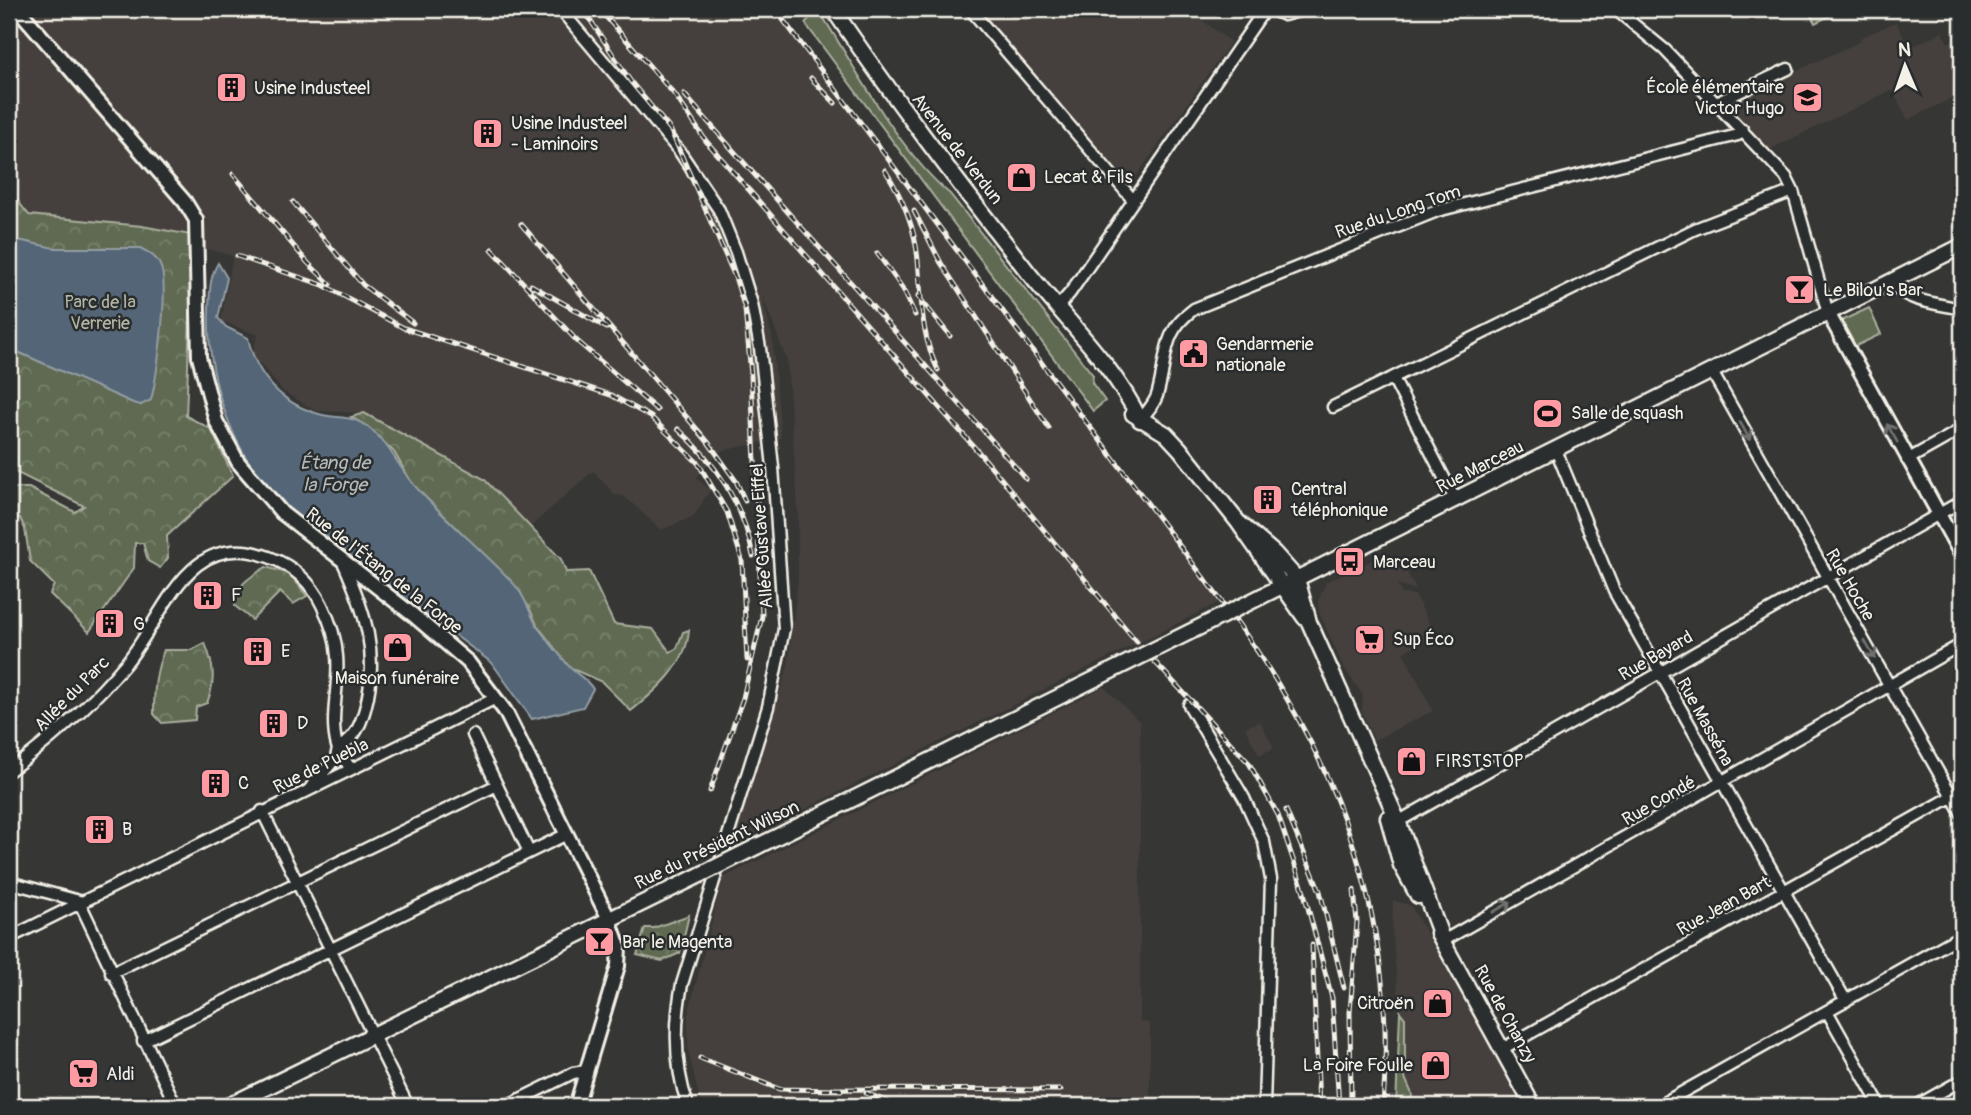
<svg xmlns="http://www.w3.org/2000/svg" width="1971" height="1115" font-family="Pangolin,sans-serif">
	<defs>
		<pattern id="forest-crowns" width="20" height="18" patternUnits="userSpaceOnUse" patternTransform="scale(1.75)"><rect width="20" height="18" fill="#606b52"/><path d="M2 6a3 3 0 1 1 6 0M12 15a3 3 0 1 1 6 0" fill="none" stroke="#77816b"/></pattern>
	</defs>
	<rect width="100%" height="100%" fill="#363635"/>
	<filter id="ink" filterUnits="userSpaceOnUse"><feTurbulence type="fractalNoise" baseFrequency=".0143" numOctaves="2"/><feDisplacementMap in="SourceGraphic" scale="14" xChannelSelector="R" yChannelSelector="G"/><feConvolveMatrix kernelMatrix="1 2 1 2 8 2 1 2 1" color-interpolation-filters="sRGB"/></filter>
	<g filter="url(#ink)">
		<path fill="#45413d" d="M11,9H772L1220,602L733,845L788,666L798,579V506L787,361L761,292L772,336L781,438L721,451L696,478L710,490L694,516L661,530L624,496L615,495L593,471L530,527L484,479L364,413L316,411L284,392L252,354L258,335L221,321L233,256L193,245L29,215L9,190V31L21,21Z
			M976,9H1187L1231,42L1133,181L1123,176Z
			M1896,22L1909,48L1942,32L1948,43L1962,36V55L1956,58L1962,72V93L1908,120L1892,90L1769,150L1729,107L1730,102L1861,41L1860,38Z
			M1399,555L1416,590L1397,584L1402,594L1415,595L1435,635L1403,652L1433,711L1374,740L1362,711L1363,695L1344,668L1319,612L1318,601L1326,582L1381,556L1384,561Z
			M1104,687L1140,722V1022L1150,1023V1106H701L688,1049V1015L723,878Z
			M1260,721L1274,748L1259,755L1245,728Z
			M1393,900L1411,906L1523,1106H1411L1412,1094L1405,1078V1018L1400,1012L1392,931Z"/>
		<path fill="#606b52" stroke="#aaae9d" stroke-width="2" d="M806,9H818C854,65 899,152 950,194L1093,375L1092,383L1105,401L1093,411L805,23L809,19Z
			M1839,9L1840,11L1815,23L1808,10Z
			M1869,308L1881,334L1854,347L1841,321Z
			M1400,1012L1405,1018V1078L1412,1094L1411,1106H1396Z"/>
		<path fill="url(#forest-crowns)" stroke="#aaae9d" stroke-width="2" d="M9,190L29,215L142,226L191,235L193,245L186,416L211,429L233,476L167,536L168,558L160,568L148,561L143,543H135L134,568L89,632L50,594L54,585L30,561L25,529L20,518L9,516V488H29L75,512L84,506L9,469V348L141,405L140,248C97,248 49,256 9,238Z
			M364,413L484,479L561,559L566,572L589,571L614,624L653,629L670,652L677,648L683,632L689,630C687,665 657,690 631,711L602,682L570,668L537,625L529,607L484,555L413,485L394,452L368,427L351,417Z
			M266,567L290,574L307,596L293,604L280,592L252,620L235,606C235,585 250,577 266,567Z
			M205,643C214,666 216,680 207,703L196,707L195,720L162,723L154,714C154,690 155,672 164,650H192Z
			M689,915L680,953L662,961L637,955L645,928H654Z"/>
		<path fill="#536576" stroke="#939da4" stroke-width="2" d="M9,238L54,248H140C148,252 156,256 160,265C170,284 157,377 151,400L141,405L133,403L9,348Z
			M218,263L227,278L218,318L226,327L248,338C256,376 282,404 319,414C336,419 350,415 365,425C389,441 397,466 415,486C446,521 483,550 514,584C525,595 529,612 537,626C546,639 557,651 567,664C574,674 586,677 593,689L583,707L532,719L492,663L287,509C234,460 206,381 209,309C210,292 209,278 218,263Z"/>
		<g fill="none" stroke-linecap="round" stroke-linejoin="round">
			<defs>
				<path id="minor" d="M560,9L680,152L719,210L736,252L752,304L760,348L773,467L784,629L768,707L682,984C674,1026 674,1066 688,1106
					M970,9L1133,200
					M1270,9L1284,15L1306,9
					M1615,9L1665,50L1786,177L1793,191L1828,313
					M1716,103L1788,69
					M1891,282C1904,302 1941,304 1962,309
					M1057,308L1070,293L1265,9
					M1712,372L1962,814
					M1393,378L1456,501
					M1333,407L1695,229L1793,191
					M1140,420C1147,412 1156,402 1158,392C1168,356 1161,333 1194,309L1437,211L1738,135L1743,130
					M1556,450L1614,591L1846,1001
					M1907,460L1962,429
					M1189,705L1244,798L1264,842L1271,879L1264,1106
					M473,735L529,852
					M338,748C354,739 360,727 365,709C380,655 365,611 343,562
					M9,771C52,739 92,704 126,663C165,616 187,526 269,557C293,566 311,582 322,605C330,621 336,638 337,656C340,686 329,717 337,746C340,754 346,762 351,769
					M311,787L336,758L338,748
					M262,811L408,1106
					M1394,824L1962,501
					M9,882L79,901L176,1106
					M9,938L496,698
					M1443,941L1962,644
					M111,973L495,786
					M1827,1011L1880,1106
					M143,1041L567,834
					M1502,1049L1962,791
					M506,1106L573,1073L586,1071
					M1658,1106L1962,935
					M1916,1106L1962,1080"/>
				<path id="tertiary" d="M18,9L185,202L196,220L199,357L216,421L238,462L282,513L413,615L468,662L505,711L609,919L619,947L618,966L576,1106
					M1828,313L1962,556"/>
				<path id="secondary" d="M833,9C894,99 960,185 1027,271C1065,319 1113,364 1140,420
					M1133,414L1166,434L1180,449L1238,522L1305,618
					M1238,522L1274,553L1297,579L1309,622L1398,821L1443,941
					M1262,596L1962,246
					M1388,818L1401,865L1418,896
					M756,847L1222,616
					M1438,933L1533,1106
					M228,1106L702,874"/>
			</defs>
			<use href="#minor" stroke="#f4f1e8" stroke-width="15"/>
			<use href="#tertiary" stroke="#f4f1e8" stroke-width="18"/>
			<use href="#secondary" stroke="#f4f1e8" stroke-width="19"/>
			<use href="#minor" stroke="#2a2d2e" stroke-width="10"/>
			<use href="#tertiary" stroke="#2a2d2e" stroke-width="12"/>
			<use href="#secondary" stroke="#2a2d2e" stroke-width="14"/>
			<defs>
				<path id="rail" d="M583,9L631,82L670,129L735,277L745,309L751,375L762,616L743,698L710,791
					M599,9L675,95L706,141L989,464L1137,642
					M775,9L1234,618C1341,765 1398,923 1383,1106
					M811,78L835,103
					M684,94C796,224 913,350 1026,479
					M885,170C903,198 915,227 918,260C922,299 920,334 938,370
					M233,174L308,263L330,284
					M293,202L363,285L413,323
					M914,211L941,263L1049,428
					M521,224L708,442L736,481L745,501
					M492,249L577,341L657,410
					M877,253L903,289L915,315
					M237,256L323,285L404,328L611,395L651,417L698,463L727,512L742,560L747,660
					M531,285L607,328
					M918,296L950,336
					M678,429C716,462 744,506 753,556
					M1154,661L1249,763L1278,815L1303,889L1332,998L1339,1106
					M1286,810L1320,891L1344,988
					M1312,945L1319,1106
					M700,1058L779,1089L842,1090
					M833,1089L1061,1090
					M866,1093L898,1106
					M1351,1106L1350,1012L1357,922L1354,890"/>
			</defs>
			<use href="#rail" stroke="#f4f1e8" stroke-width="5"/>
			<use href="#rail" stroke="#2a2d2e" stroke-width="2.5" stroke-dasharray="8" stroke-linecap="butt"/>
			<defs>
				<path id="secondary-bridge" d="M1222,616L1262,596
					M702,874L756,847"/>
			</defs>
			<use href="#secondary-bridge" stroke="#f4f1e8" stroke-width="19" stroke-linecap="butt"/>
			<use href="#secondary-bridge" stroke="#2a2d2e" stroke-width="14"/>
		</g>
		<defs><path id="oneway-shaft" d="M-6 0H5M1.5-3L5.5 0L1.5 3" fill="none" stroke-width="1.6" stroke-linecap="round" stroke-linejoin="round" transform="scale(1.75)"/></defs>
		<g stroke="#71726f">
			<use href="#oneway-shaft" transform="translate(1745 431) rotate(61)"/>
			<use href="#oneway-shaft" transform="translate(1892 433) rotate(-120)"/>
			<use href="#oneway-shaft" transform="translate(1870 650) rotate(60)"/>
			<use href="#oneway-shaft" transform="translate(1502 907) rotate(-30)"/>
		</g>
	</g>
	<defs>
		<symbol id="building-square" viewBox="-11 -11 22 22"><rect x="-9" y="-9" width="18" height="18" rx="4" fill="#ff9aa2" stroke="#2a2d2e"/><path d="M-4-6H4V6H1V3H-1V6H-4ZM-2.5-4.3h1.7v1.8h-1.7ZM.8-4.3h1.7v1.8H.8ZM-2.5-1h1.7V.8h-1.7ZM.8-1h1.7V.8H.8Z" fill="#111"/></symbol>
		<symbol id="school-square" viewBox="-11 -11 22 22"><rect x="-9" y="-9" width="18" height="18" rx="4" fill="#ff9aa2" stroke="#2a2d2e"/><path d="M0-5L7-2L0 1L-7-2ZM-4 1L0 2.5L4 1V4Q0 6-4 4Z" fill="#111"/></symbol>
		<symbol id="shop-square" viewBox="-11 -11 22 22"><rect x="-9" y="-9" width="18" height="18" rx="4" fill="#ff9aa2" stroke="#2a2d2e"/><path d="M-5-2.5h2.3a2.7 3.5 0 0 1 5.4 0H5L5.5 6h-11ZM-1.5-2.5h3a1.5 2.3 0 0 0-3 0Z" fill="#111"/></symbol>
		<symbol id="bar-square" viewBox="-11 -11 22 22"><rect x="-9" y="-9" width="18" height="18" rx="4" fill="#ff9aa2" stroke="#2a2d2e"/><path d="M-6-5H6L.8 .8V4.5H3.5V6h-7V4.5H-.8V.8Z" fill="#111"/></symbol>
		<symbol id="civic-square" viewBox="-11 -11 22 22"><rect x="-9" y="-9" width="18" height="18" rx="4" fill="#ff9aa2" stroke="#2a2d2e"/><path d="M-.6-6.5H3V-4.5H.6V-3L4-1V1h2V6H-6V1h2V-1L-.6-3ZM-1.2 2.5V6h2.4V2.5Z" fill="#111"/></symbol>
		<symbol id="stadium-square" viewBox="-11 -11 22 22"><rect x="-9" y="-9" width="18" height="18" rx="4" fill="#ff9aa2" stroke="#2a2d2e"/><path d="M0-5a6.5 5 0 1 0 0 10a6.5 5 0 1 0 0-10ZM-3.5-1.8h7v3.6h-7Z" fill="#111"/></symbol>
		<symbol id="bus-square" viewBox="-11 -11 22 22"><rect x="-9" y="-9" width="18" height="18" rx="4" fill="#ff9aa2" stroke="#2a2d2e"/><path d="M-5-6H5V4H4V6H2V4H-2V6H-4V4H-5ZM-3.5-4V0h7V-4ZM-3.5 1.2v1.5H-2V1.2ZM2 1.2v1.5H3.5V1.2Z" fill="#111"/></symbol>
		<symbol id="supermarket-square" viewBox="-11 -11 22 22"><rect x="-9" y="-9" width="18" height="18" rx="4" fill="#ff9aa2" stroke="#2a2d2e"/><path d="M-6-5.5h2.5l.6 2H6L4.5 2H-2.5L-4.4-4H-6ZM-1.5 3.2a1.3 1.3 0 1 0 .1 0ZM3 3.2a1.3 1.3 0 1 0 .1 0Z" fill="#111"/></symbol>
	</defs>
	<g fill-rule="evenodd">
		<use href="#building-square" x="214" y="70" width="35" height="35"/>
		<use href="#school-square" x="1790" y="80" width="35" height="35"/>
		<use href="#building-square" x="470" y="116" width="35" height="35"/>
		<use href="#shop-square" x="1004" y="160" width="35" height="35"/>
		<use href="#bar-square" x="1782" y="272" width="35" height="35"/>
		<use href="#civic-square" x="1176" y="336" width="35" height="35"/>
		<use href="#stadium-square" x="1530" y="396" width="35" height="35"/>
		<use href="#building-square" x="1250" y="482" width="35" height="35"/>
		<use href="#bus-square" x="1332" y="544" width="35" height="35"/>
		<use href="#building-square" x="190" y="578" width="35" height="35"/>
		<use href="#building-square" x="92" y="606" width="35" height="35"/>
		<use href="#supermarket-square" x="1352" y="622" width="35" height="35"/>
		<use href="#shop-square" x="380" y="630" width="35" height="35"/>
		<use href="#building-square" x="240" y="634" width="35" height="35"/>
		<use href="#building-square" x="256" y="706" width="35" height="35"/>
		<use href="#shop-square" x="1394" y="744" width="35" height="35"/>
		<use href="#building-square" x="198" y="766" width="35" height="35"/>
		<use href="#building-square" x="82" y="812" width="35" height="35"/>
		<use href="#bar-square" x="582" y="924" width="35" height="35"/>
		<use href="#shop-square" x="1420" y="986" width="35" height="35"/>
		<use href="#shop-square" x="1418" y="1048" width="35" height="35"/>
		<use href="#supermarket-square" x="66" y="1056" width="35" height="35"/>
	</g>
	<g text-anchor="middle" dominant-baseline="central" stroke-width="5" stroke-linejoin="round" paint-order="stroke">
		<g font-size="18" fill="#f4f1e8" stroke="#2a2d2e" text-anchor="start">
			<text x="1784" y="87" text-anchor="end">École élémentaire<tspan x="1784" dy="21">Victor Hugo</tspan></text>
			<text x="254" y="88">Usine Industeel</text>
			<text x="511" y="123">Usine Industeel<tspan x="511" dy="21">- Laminoirs</tspan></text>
			<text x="1044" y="177">Lecat &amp; Fils</text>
			<text x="1823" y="290">Le Bilou's Bar</text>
			<text x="1216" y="344">Gendarmerie<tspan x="1216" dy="21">nationale</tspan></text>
			<text x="1571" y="413">Salle de squash</text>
			<text x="1291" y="489">Central<tspan x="1291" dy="21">téléphonique</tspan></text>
			<text x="1373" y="562">Marceau</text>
			<text x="231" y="595">F</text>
			<text x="133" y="624">G</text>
			<text x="1393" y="639">Sup Éco</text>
			<text x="281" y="651">E</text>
			<text x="397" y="678" text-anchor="middle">Maison funéraire</text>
			<text x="297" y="723">D</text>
			<text x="1435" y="761">FIRSTSTOP</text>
			<text x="238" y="783">C</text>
			<text x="122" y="829">B</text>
			<text x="622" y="942">Bar le Magenta</text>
			<text x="1414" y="1003" text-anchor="end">Citroën</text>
			<text x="1413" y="1065" text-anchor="end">La Foire Foulle</text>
			<text x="106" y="1074">Aldi</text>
		</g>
		<g font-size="18" fill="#f4f1e8" stroke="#2a2d2e">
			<text transform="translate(957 149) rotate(52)">Avenue de Verdun</text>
			<text transform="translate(1398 212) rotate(-19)">Rue du Long Tom</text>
			<text transform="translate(1480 467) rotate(-27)">Rue Marceau</text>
			<text transform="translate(762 536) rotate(-94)">Allée Gustave Eiffel</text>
			<text transform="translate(384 571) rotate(38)">Rue de l'Étang de la Forge</text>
			<text transform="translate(1850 585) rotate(60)">Rue Hoche</text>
			<text transform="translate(1656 656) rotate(-30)">Rue Bayard</text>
			<text transform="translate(72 694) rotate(-45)">Allée du Parc</text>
			<text transform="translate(1705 722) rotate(61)">Rue Masséna</text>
			<text transform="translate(321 766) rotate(-26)">Rue de Puebla</text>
			<text transform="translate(1659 801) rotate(-30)">Rue Condé</text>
			<text transform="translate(717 845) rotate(-26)">Rue du Président Wilson</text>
			<text transform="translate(1724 906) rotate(-29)">Rue Jean Bart</text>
			<text transform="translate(1505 1014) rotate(61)">Rue de Chanzy</text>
		</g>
		<g font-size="18" fill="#b1b5a4" stroke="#2a2d2e">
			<text x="100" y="302">Parc de la<tspan x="100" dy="21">Verrerie</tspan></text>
		</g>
		<g font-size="19" font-style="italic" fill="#b4b9ba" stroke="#2a2d2e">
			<text x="335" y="463">Étang de<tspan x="335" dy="22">la Forge</tspan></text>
		</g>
	</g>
	<rect width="1971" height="1115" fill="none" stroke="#2a2d2e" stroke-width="35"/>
	<rect x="18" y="18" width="1936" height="1080" fill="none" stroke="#f4f1e8" stroke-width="2.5" filter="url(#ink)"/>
	<g transform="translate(1905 66) rotate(358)" stroke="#2a2d2e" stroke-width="5" paint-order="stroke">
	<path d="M0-5L12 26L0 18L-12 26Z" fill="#f4f1e8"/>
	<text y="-10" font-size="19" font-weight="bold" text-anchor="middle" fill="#f4f1e8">N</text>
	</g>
</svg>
